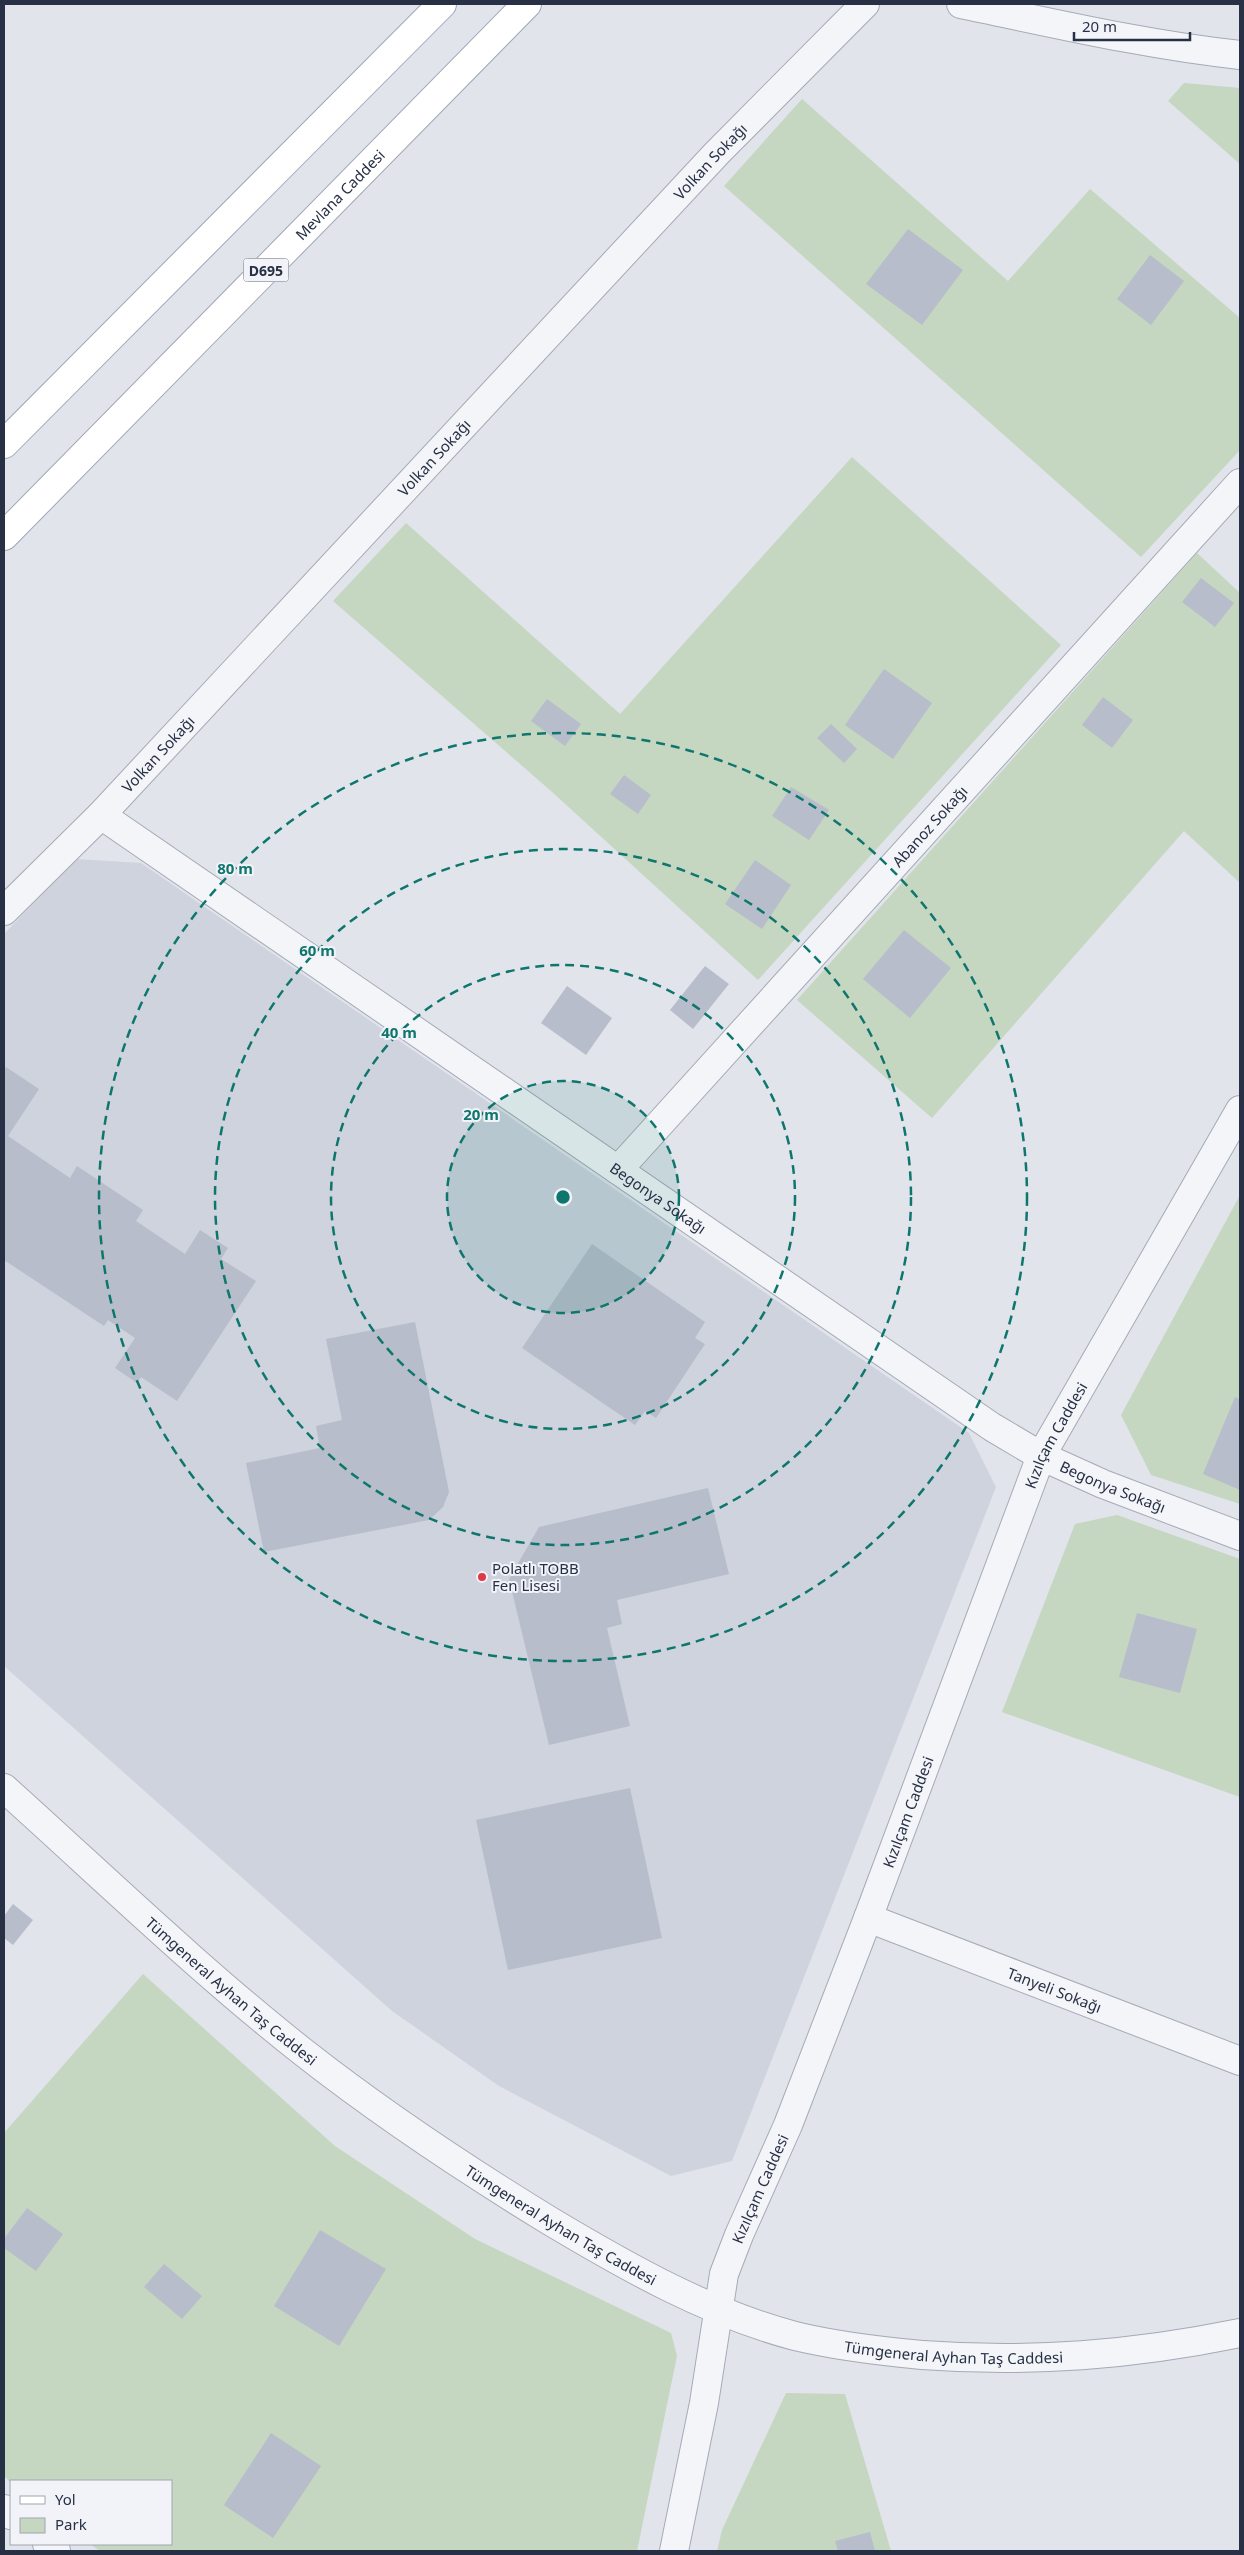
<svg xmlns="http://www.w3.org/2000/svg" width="1244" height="2555" font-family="'Noto Sans',sans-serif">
	<rect width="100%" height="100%" fill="#e1e4eb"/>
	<path fill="#ced3dd" d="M76,859L141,863L969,1433L996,1487L732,2161L671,2176L499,2086L392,2011L4,1666V934Z"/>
	<path fill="#c5d6c1" d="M1184,83L1240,88V164L1168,101Z
		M802,99L1008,281L1090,189L1240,318V450L1141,557L724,186Z
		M852,457L1061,645L758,980L551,791L333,601L406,523L620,714Z
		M1197,553L1240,593V883L1184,831L932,1118L797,1000Z
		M1240,1195V1504L1151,1475L1121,1415Z
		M1117,1515L1240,1559V1797L1002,1712L1075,1524Z
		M143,1974L335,2146L475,2239L671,2333L677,2356L637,2551H100L90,2544H171V2481L11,2483L4,2476V2133Z
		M786,2393L845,2394L891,2551H717L722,2530Z"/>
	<path fill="#b7bdca" d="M908,229L963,270L922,325L866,284Z
		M1150,255L1184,281L1151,325L1117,299Z
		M1201,578L1234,603L1215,627L1182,602Z
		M884,669L932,703L893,759L845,725Z
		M1103,697L1133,720L1112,748L1082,725Z
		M547,699L581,724L565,746L531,721Z
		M831,724L857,749L844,763L817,738Z
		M624,775L651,795L638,814L610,794Z
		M791,787L829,810L809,840L772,816Z
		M755,860L791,885L762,929L725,904Z
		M904,930L951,968L910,1018L863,979Z
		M705,966L729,984L693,1029L670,1010Z
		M567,986L612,1018L586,1055L541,1023Z
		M6,1067L39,1089L8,1136L70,1178L77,1166L143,1210L136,1221L185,1254L200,1230L228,1248L221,1259L256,1281L177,1401L141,1377L137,1383L115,1368L135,1338L108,1320L104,1326L4,1260V1071Z
		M592,1244L705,1322L695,1338L705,1344L656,1418L645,1411L635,1425L522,1348Z
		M415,1322L449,1492L443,1507L429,1520L264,1552L246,1463L320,1448L316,1426L342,1420L326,1339Z
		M1235,1397L1240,1399V1490L1203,1474Z
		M708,1488L729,1574L617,1600L622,1624L607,1628L630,1726L549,1745L509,1579L539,1527Z
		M1137,1613L1197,1629L1180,1693L1119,1677Z
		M630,1788L662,1938L508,1970L476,1820Z
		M13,1904L33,1920L13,1945L4,1938V1916Z
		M27,2208L63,2234L36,2271L4,2248V2239Z
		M320,2230L386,2269L339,2346L274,2306Z
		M164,2264L202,2296L182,2319L144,2287Z
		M271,2433L321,2466L273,2538L224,2505Z
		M870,2532L875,2551H838L835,2541Z"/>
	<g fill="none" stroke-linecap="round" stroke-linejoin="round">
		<defs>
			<g id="minor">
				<path id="s1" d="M101,815L992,1427L1041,1456L1103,1484L1240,1536"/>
				<path id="s2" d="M4,911L101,815L717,153L865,4"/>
				<path id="s3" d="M618,1170L1240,483"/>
				<path id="s4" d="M868,1918L1240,2061"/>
				<path d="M4,2509L11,2515"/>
				<path d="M47,2544L56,2551"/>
			</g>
			<g id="tertiary">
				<path d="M961,4C1053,23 1146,45 1240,55"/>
				<path id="s5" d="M4,1788C103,1877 199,1970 303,2052C382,2114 465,2169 550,2221C627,2267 708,2313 795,2336C836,2346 879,2351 922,2355C1032,2363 1132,2355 1240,2333"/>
				<path id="s6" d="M674,2551L704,2403L724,2274L739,2235L788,2125L868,1918L1041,1456L1240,1110"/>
			</g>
			<g id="primary">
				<path d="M4,444L442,4"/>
				<path id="s7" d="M4,536L527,4"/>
			</g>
		</defs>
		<use href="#minor" stroke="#a5aab6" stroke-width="30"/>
		<use href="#tertiary" stroke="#a5aab6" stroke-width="30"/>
		<use href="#primary" stroke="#9fa7b8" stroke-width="30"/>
		<use href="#minor" stroke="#f4f5f9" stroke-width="28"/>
		<use href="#tertiary" stroke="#f4f5f9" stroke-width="28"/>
		<use href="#primary" stroke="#fff" stroke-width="28"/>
	</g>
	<circle cx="563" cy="1197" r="116" fill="#0f766e" fill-opacity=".12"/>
	<g fill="none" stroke="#0f766e" stroke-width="2.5" stroke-dasharray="9 6">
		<circle cx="563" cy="1197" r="116"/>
		<circle cx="563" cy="1197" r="232"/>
		<circle cx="563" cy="1197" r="348"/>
		<circle cx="563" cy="1197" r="464"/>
	</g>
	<circle fill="#dd3948" stroke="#f1f3f8" stroke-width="2" cx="482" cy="1577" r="5"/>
	<g text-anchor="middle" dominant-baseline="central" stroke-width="4" stroke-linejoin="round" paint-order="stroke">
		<rect fill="#f1f3f8" stroke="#646a7b" stroke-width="1" x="243.5" y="258.5" width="45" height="23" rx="4"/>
		<g font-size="14" font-weight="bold" fill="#273045">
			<text x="266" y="270">D695</text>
		</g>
		<g font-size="15" fill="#273045" stroke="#f1f3f8">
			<text stroke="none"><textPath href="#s2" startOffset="1030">Volkan Sokağı</textPath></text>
			<text stroke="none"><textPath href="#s7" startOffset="479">Mevlana Caddesi</textPath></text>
			<text stroke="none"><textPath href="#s2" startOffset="625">Volkan Sokağı</textPath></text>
			<text stroke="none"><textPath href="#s2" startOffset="220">Volkan Sokağı</textPath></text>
			<text stroke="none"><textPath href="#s3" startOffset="464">Abanoz Sokağı</textPath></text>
			<text stroke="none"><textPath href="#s1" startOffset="676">Begonya Sokağı</textPath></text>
			<text stroke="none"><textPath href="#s6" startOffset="1184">Kızılçam Caddesi</textPath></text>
			<text stroke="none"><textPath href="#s1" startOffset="1216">Begonya Sokağı</textPath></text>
			<text stroke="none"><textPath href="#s6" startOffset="779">Kızılçam Caddesi</textPath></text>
			<text stroke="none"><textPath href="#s5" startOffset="305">Tümgeneral Ayhan Taş Caddesi</textPath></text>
			<text stroke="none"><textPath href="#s4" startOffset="200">Tanyeli Sokağı</textPath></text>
			<text stroke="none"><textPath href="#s6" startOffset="374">Kızılçam Caddesi</textPath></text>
			<text stroke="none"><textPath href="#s5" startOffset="710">Tümgeneral Ayhan Taş Caddesi</textPath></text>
			<text stroke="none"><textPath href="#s5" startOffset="1130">Tümgeneral Ayhan Taş Caddesi</textPath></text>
		</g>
		<g font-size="15" fill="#273045" stroke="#f1f3f8" text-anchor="start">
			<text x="492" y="1568">Polatlı TOBB<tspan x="492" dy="17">Fen Lisesi</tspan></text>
		</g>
	</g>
	<circle cx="563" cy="1197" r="8" fill="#0f766e" stroke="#f1f3f8" stroke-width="2.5"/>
	<g font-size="15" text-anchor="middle" font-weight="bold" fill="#0f766e" stroke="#f1f3f8" stroke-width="4" stroke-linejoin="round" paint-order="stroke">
		<text x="235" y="874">80 m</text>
		<text x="317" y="956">60 m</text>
		<text x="399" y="1038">40 m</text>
		<text x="481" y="1120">20 m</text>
	</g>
	<rect width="1244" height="2555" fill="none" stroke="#273045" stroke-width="10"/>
	<rect x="10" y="2480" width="162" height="65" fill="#f1f3f8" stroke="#a0a5b0"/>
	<rect x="20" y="2496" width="25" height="8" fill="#ffffff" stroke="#a0a5b0"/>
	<text x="55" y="2505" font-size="15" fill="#273045">Yol</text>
	<rect x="20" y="2518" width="25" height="15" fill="#c5d6c1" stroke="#a0a5b0"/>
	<text x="55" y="2530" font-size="15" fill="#273045">Park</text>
	<path d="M1074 32v8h116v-8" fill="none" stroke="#273045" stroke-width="2.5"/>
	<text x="1082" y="32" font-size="15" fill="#273045" stroke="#f1f3f8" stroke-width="4" paint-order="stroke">20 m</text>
</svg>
